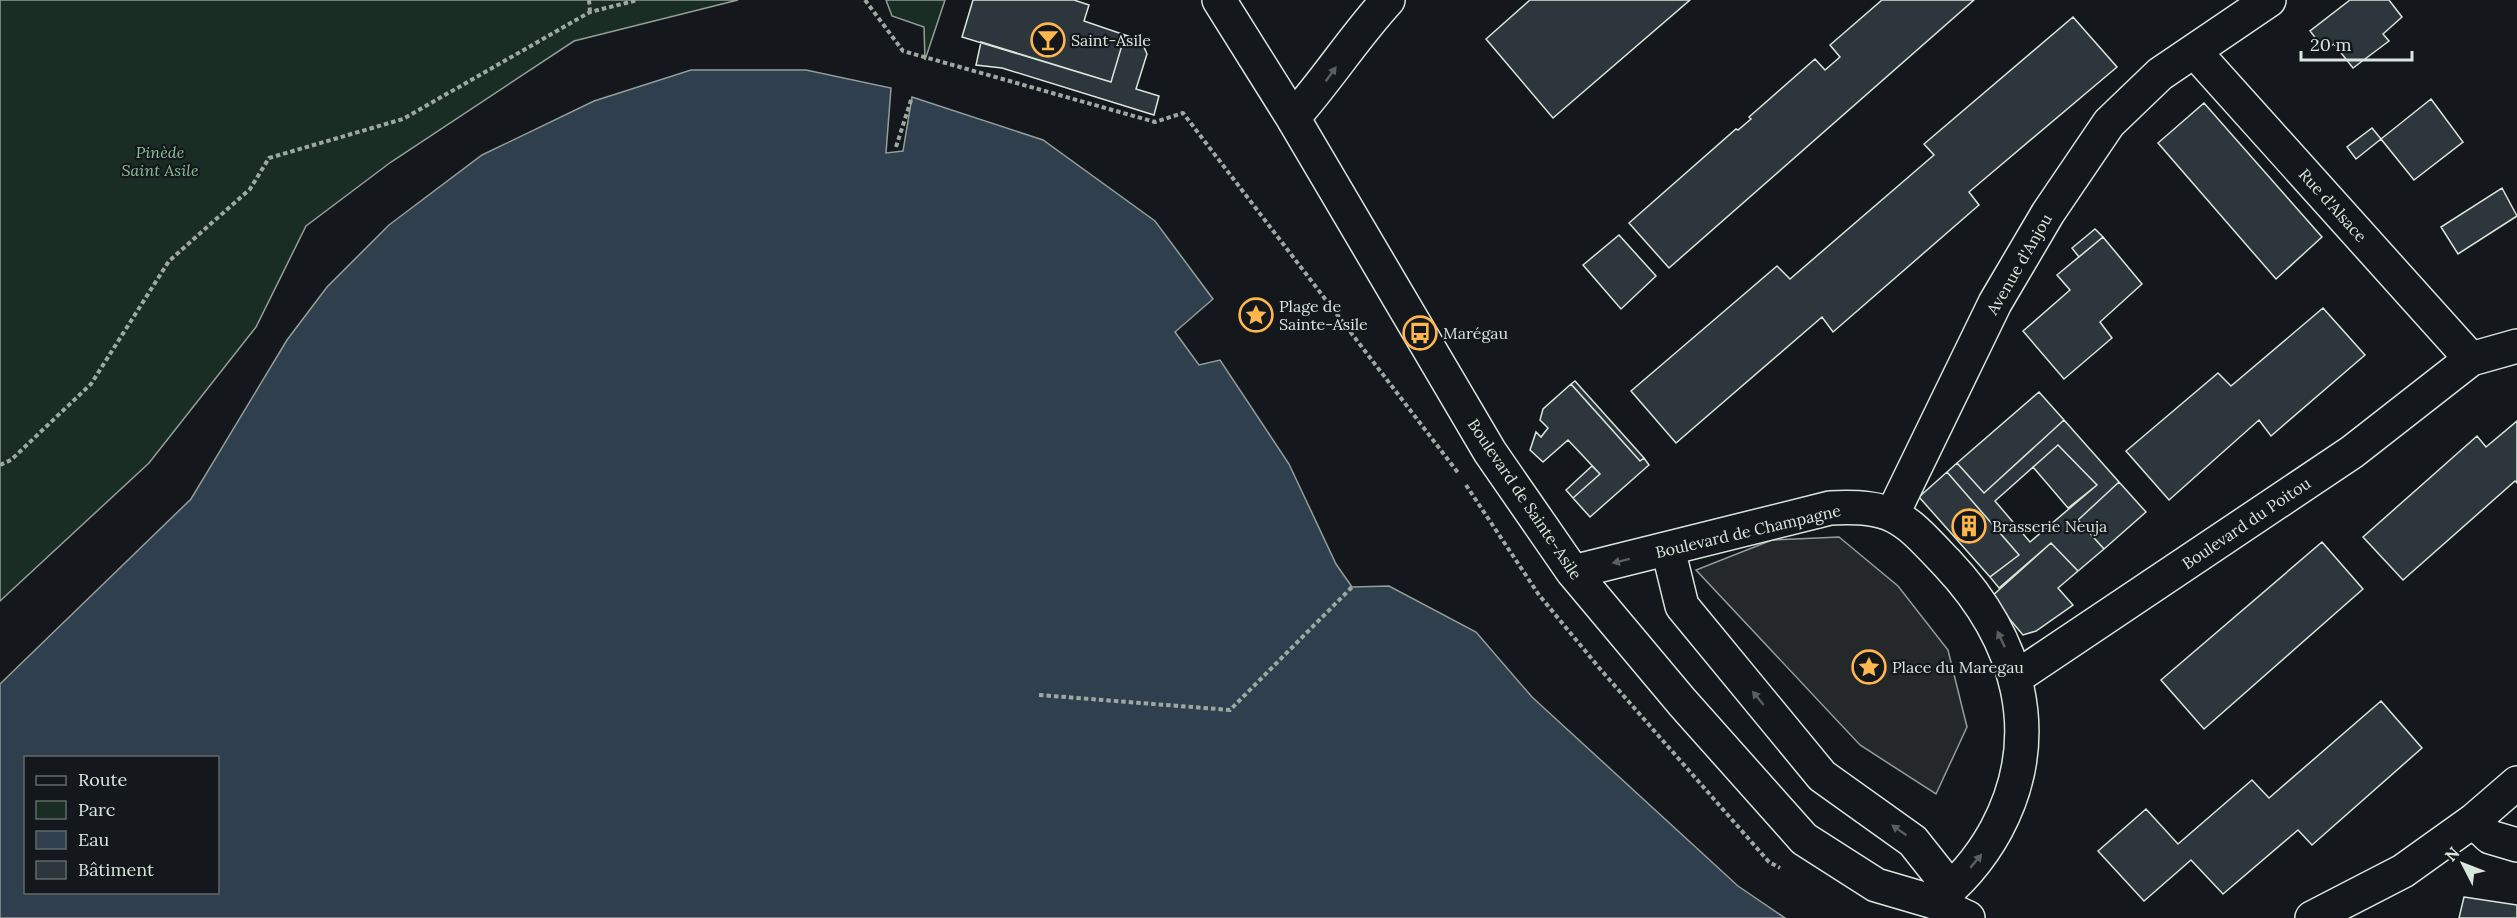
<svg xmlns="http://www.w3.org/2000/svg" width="2517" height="918" font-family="Lora,serif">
	<rect width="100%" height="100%" fill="#14181c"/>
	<path fill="#1a2d24" stroke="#939e99" stroke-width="1.5" d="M0,0H738L574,41L391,162L306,226L256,327L149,463L0,601Z
		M886,0H945L925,60L924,27L892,16Z"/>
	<path fill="#24282b" stroke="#939e99" stroke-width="1.5" d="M1839,537L1898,586L1948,650L1967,727L1936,794L1860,745L1696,570L1772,540Z"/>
	<path fill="#2f3f4d" stroke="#939e99" stroke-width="1.5" fill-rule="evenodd" d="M691,70H806L891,88L886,153L903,151L912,97L1043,140L1155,221L1213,299L1175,332L1199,365L1220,360L1289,464L1336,564L1352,587L1389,586L1476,632L1532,697L1738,886L1785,918H0V684L191,499L287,340L327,287L389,225L482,155L594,101ZM26,758H218V892H26Z"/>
	<path fill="#2c363c" stroke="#d8e6dc" stroke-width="1.5" fill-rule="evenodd" d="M973,0H1074L1089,5L1084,21L1125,35L1111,82L962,37Z
		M1530,0H1690L1553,118L1486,39Z
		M1882,0H1974L1669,268L1629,223L1736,129L1738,130L1751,119L1749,117L1815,59L1825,70L1840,57L1830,45Z
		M2350,0H2389L2402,17L2383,34L2389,41L2353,68L2334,44L2325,50L2310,31Z
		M2073,17L2117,67L1969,192L1979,205L1833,332L1822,317L1676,443L1631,391L1777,266L1790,279L1934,155L1924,144Z
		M1125,35L1141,40L1147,54L1136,89L1159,96L1154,115L1002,68L976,65L981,42L1111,82Z
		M2431,99L2463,142L2414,180L2381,139Z
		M2204,103L2322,237L2276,279L2158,143Z
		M2372,128L2381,139L2356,159L2347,147Z
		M2502,188L2517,216L2458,254L2441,227Z
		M2095,229L2103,237L2079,257L2072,248Z
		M1619,235L1656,276L1621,309L1583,265Z
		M2103,237L2142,284L2100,322L2112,338L2064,379L2023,331L2070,290L2057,275Z
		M2323,308L2365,355L2271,436L2259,420L2169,500L2126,451L2218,373L2231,386Z
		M1575,381L1583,390L1644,458L1640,461L1571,384Z
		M1571,384L1640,461L1644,458L1649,465L1590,517L1573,498L1600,474L1568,440L1543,462L1530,450L1536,432L1541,437L1548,428L1540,420L1543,409Z
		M2039,392L2064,420L1984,493L1957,463Z
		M2064,420L2119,482L2078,520L2104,549L2078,571L2051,543L1999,588L1990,577L2019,555L1947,472L1957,463L1984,493ZM2058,445L2097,485L2030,542L1995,501Z
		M2517,421V483L2515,481L2403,580L2363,537L2477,436L2486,447Z
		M2058,445L2097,485L2068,508L2033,467Z
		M1592,466L1600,474L1573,498L1566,490Z
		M1947,472L2019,555L1990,577L1919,497Z
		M2119,482L2146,512L2104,549L2078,520Z
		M2322,542L2363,589L2204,729L2161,680Z
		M2051,543L2078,571L2058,588L2073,605L2036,631L2023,635L1991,597Z
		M2381,701L2422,748L2312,845L2298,830L2223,894L2191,860L2144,901L2098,851L2146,809L2178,844L2252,780L2269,798Z
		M2464,897L2517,905V918H2459Z"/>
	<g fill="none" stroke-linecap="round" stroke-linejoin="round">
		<defs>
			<path id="minor" d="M1219,0L1293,118L1490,452L1573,572L1682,702L1804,839L1876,885L1934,902L1968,918
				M2195,52L2471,359
				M1293,118C1327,80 1354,37 1388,0
				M1893,513L1995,303L2048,213L2109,123L2160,74L2269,0
				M1668,549L1682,606L1822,776L1913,841L1951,889
				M1573,572L1830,508C1896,505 1904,518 1947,563C2018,638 2047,735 1996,830C1980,859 1961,882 1934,902
				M2015,678L2352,452L2471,359L2517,346
				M2473,821L2490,837L2517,845
				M2312,918L2403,871L2473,821L2517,783"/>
		</defs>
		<use href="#minor" stroke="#d8e6dc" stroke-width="36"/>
		<path stroke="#9da8a2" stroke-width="4" stroke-dasharray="4.5 3" stroke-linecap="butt" d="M589,0L590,12
			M865,0L903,51L1155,122L1183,113L1459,474
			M896,147L912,97
			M0,465L11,460L91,384L169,261L250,189L269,158L403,119L590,12L638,0
			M1466,485L1539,595L1601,670L1769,862L1780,868
			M1039,695L1230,710L1352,587"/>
		<use href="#minor" stroke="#14181c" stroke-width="33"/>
	</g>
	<defs><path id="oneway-solid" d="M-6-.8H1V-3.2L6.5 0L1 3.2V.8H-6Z" transform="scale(1.5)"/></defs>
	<g fill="#59605f">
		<use href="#oneway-solid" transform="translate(1331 74) rotate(-54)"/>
		<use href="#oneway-solid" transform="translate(1621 561) rotate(166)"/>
		<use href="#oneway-solid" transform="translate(2001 639) rotate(-115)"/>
		<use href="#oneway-solid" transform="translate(1758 698) rotate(-129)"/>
		<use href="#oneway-solid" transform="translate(1899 830) rotate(-145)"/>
		<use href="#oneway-solid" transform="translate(1976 861) rotate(-50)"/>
	</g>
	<defs>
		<symbol id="bar-ring" viewBox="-11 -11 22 22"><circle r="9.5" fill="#14181c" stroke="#ffb74d" stroke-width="1.5"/><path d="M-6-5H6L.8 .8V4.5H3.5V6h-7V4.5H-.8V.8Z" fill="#ffb74d"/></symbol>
		<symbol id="sight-ring" viewBox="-11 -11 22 22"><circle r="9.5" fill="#14181c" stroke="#ffb74d" stroke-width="1.5"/><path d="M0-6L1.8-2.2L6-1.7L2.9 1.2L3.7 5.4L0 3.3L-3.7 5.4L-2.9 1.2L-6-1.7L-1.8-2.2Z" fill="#ffb74d"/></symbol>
		<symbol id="bus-ring" viewBox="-11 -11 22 22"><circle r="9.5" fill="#14181c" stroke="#ffb74d" stroke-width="1.5"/><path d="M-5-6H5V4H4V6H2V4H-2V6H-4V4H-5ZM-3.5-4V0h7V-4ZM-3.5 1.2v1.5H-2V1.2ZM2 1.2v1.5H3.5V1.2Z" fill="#ffb74d"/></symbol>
		<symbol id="building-ring" viewBox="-11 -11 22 22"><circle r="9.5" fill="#14181c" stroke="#ffb74d" stroke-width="1.5"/><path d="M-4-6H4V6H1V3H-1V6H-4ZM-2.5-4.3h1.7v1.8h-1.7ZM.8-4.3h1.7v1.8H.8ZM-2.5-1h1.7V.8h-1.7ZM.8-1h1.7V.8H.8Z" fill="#ffb74d"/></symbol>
	</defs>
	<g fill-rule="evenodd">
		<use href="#bar-ring" x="1029" y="21" width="38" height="38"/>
		<use href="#sight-ring" x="1237" y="296" width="38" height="38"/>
		<use href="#bus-ring" x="1401" y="314" width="38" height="38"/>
		<use href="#building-ring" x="1950" y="507" width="38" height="38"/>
		<use href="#sight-ring" x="1850" y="648" width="38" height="38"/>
	</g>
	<g text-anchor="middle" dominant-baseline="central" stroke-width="4.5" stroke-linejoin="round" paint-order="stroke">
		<g font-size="16" fill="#d8e6dc" stroke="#14181c" text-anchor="start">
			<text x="1071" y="40">Saint-Asile</text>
			<text x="1279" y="306">Plage de<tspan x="1279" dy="18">Sainte-Asile</tspan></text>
			<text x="1443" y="333">Marégau</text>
			<text x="1992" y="526">Brasserie Neuja</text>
			<text x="1892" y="667">Place du Maregau</text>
		</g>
		<g font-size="16" font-style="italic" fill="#8ac095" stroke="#14181c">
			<text x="160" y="152">Pinède<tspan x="160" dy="18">Saint Asile</tspan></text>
		</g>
		<g font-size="16" fill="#d8e6dc" stroke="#14181c">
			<text transform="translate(2333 205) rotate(48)">Rue d'Alsace</text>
			<text transform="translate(2019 264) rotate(-60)">Avenue d'Anjou</text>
			<text transform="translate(1525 499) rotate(56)">Boulevard de Sainte-Asile</text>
			<text transform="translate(2246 523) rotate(-34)">Boulevard du Poitou</text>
			<text transform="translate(1748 531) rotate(-13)">Boulevard de Champagne</text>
		</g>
	</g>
	<rect x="24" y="756" width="195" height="138" fill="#14181c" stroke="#626a69" stroke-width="1.5"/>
	<rect x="36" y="776" width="30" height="9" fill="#14181c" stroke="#626a69" stroke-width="1.5"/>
	<text x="78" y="786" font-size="18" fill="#d8e6dc">Route</text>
	<rect x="36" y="801" width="30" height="18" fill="#1a2d24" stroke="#626a69" stroke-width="1.5"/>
	<text x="78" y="816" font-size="18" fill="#d8e6dc">Parc</text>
	<rect x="36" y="831" width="30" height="18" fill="#2f3f4d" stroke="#626a69" stroke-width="1.5"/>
	<text x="78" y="846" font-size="18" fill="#d8e6dc">Eau</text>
	<rect x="36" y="861" width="30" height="18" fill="#2c363c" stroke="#626a69" stroke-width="1.5"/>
	<text x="78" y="876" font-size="18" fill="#d8e6dc">Bâtiment</text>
	<g transform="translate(2463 864) rotate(312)" stroke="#14181c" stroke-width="4.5" paint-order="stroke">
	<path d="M0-4.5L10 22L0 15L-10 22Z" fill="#d8e6dc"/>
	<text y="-9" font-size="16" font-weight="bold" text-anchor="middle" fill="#d8e6dc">N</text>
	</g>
	<path d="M2301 51v9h111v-9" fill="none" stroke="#d8e6dc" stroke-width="3"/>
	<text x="2310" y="51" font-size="18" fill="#d8e6dc" stroke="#14181c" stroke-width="4.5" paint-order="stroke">20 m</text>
</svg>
